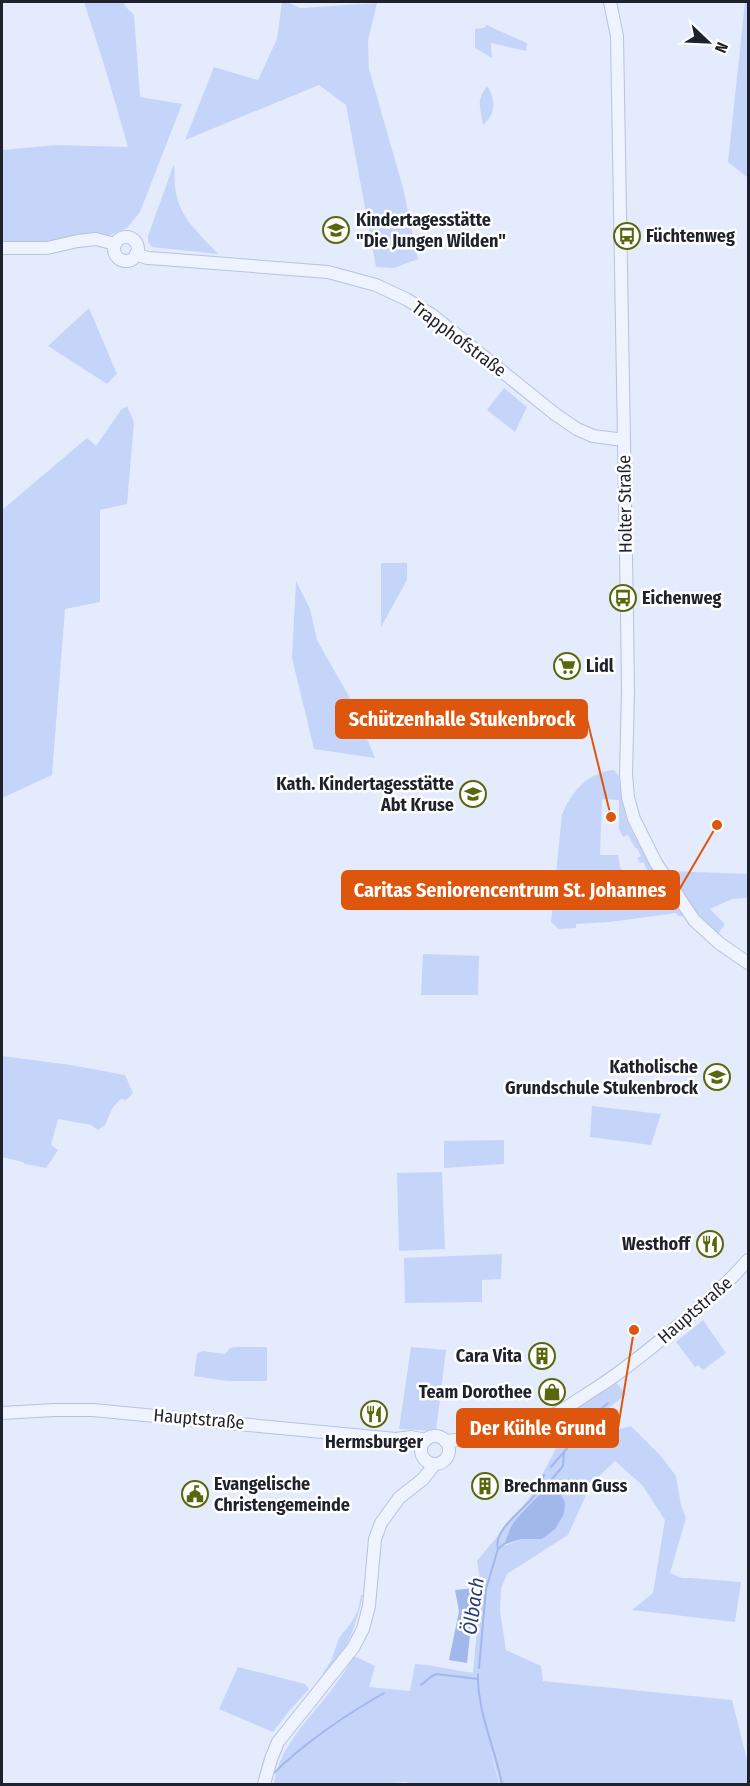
<svg xmlns="http://www.w3.org/2000/svg" width="750" height="1786" font-family="'Fira Sans Condensed',sans-serif">
	<rect width="100%" height="100%" fill="#e4ebfc"/>
	<path fill="#c5d5f9" fill-rule="evenodd" d="M84,2H124L125,6L134,15L140,97L182,104L140,212L127,228L110,235L96,233L47,243L2,242V150L57,145L128,147L107,74Z
		M282,2H286L301,8L377,3L368,41L369,69L403,188L418,259L394,268L376,267L346,105L319,85L185,140L214,67L258,80L277,39Z
		M745,2H748V178L728,162Z
		M487,25L495,29L527,43L526,51L491,43L492,58L475,48V29L483,28Z
		M487,86C496,99 496,114 483,125C481,108 475,102 487,86Z
		M174,164C175,175 174,187 177,197C182,220 203,237 218,254L152,247L148,242V236Z
		M89,308L117,374L107,384L48,346Z
		M504,388L527,407L515,432L487,410Z
		M127,406L134,422L127,504L100,510V602L65,609L52,775L2,798V510L87,438L96,446L121,410Z
		M381,563H407V580L381,627Z
		M296,581L310,609L317,640L351,700L375,758L314,749L292,658Z
		M614,770L619,776L622,802L627,821L636,839L684,916H678L676,913L610,922L576,924V928L559,929L551,922L562,815C571,792 588,772 614,770ZM602,799L619,800V829L623,837L628,835L635,848H637L641,856L637,858L640,863L643,862L657,889L638,898L620,867L618,855H600Z
		M668,871L748,874V898L732,899L710,909L725,924L718,934L691,906Z
		M423,954L479,956L478,995H421Z
		M2,1056L71,1065L125,1075L133,1093L126,1100L121,1099L113,1107L105,1125L98,1130L91,1125L58,1119L51,1145L58,1150L46,1168L25,1164L23,1162L2,1157Z
		M592,1106L661,1114L651,1145L590,1137Z
		M504,1140V1164L444,1168V1141Z
		M442,1172L445,1249L399,1251L397,1173Z
		M502,1254L501,1279L482,1280V1302L405,1303L404,1258Z
		M703,1320L726,1353L703,1370L698,1365L695,1367L676,1342Z
		M235,1347H267V1381H227L194,1376L197,1353L203,1351L225,1354L230,1348Z
		M411,1347L446,1350L436,1431L399,1429Z
		M613,1379L626,1394L593,1421L603,1433L631,1426L660,1455L676,1476L681,1505L686,1518L670,1573L682,1578H691L741,1582L735,1622L632,1610L653,1593L665,1520L642,1485L615,1461L591,1484L568,1535L507,1574L501,1589L500,1611L506,1650L541,1666L543,1681L732,1700L748,1764V1784H500L490,1746L499,1784H408L407,1782L376,1784H274C279,1746 311,1717 333,1688C341,1678 347,1667 354,1656L375,1666L369,1687L410,1691L415,1664L427,1665L473,1673L481,1586L477,1561L530,1497L580,1404ZM549,1486L542,1538L521,1539L507,1545L503,1544L509,1535L512,1526Z
		M361,1595H363C358,1619 345,1662 322,1674L331,1661L339,1638L351,1623L358,1610Z
		M238,1667L305,1684L309,1689L290,1710L273,1732L219,1709Z"/>
	<path fill="#a2b8ea" d="M551,1485L556,1487L565,1502L564,1514L555,1529L542,1539H521L503,1545C507,1539 508,1534 511,1527C514,1520 544,1489 551,1485Z
		M475,1588L467,1663L449,1660L459,1611L455,1590Z"/>
	<g fill="none" stroke-linecap="round" stroke-linejoin="round">
		<path stroke="#a2b8ea" stroke-width="2" d="M551,1467L563,1453
			M552,1479L563,1466L564,1452L594,1415L608,1403
			M498,1549C493,1529 523,1511 534,1496C539,1490 542,1483 544,1475
			M479,1668L486,1589L498,1549L504,1544
			M478,1674C477,1711 495,1748 502,1784
			M421,1685L432,1676L436,1674L478,1679
			M271,1776C301,1745 347,1714 384,1693"/>
		<defs>
			<path id="secondary" d="M610,2L617,36L627,615L628,691L626,774L628,798L634,819L656,863L694,920L719,943L748,963
				M114 249a12 12 0 1 1 24 0a12 12 0 1 1-24 0Z
				M2,248H47L78,241L96,239L115,244
				M136,254L147,258L163,259L328,272L376,285L406,299L432,315L555,414L577,429L593,436L624,440
				M2,1413L54,1410H93L396,1439L411,1437L426,1440
				M421 1450a14 14 0 1 1 28 0a14 14 0 1 1-28 0Z
				M445,1441C475,1439 506,1434 535,1423C558,1415 577,1400 598,1387C629,1367 657,1343 685,1320C707,1301 729,1282 748,1260
				M264,1784L271,1759L278,1742L353,1648L363,1629L369,1606L375,1539L381,1523L399,1498L423,1479L435,1464"/>
		</defs>
		<use href="#secondary" stroke="#b7c3dc" stroke-width="14"/>
		<use href="#secondary" stroke="#eef3fe" stroke-width="12"/>
	</g>
	<defs>
		<symbol id="school-ring" viewBox="-11 -11 22 22"><circle r="9.5" fill="#fff" stroke="#58660c" stroke-width="1.5"/><path d="M0-5L7-2L0 1L-7-2ZM-4 1L0 2.5L4 1V4Q0 6-4 4Z" fill="#58660c"/></symbol>
		<symbol id="bus-ring" viewBox="-11 -11 22 22"><circle r="9.5" fill="#fff" stroke="#58660c" stroke-width="1.5"/><path d="M-5-6H5V4H4V6H2V4H-2V6H-4V4H-5ZM-3.5-4V0h7V-4ZM-3.5 1.2v1.5H-2V1.2ZM2 1.2v1.5H3.5V1.2Z" fill="#58660c"/></symbol>
		<symbol id="supermarket-ring" viewBox="-11 -11 22 22"><circle r="9.5" fill="#fff" stroke="#58660c" stroke-width="1.5"/><path d="M-6-5.5h2.5l.6 2H6L4.5 2H-2.5L-4.4-4H-6ZM-1.5 3.2a1.3 1.3 0 1 0 .1 0ZM3 3.2a1.3 1.3 0 1 0 .1 0Z" fill="#58660c"/></symbol>
		<symbol id="restaurant-ring" viewBox="-11 -11 22 22"><circle r="9.5" fill="#fff" stroke="#58660c" stroke-width="1.5"/><path d="M-5-6h1v4h1v-4h1v4h1v-4h1v5L-1.5 .5V6h-2V.5L-5-1ZM5-6V6H3V1.5H1.5Q1.5-4 5-6Z" fill="#58660c"/></symbol>
		<symbol id="building-ring" viewBox="-11 -11 22 22"><circle r="9.5" fill="#fff" stroke="#58660c" stroke-width="1.5"/><path d="M-4-6H4V6H1V3H-1V6H-4ZM-2.5-4.3h1.7v1.8h-1.7ZM.8-4.3h1.7v1.8H.8ZM-2.5-1h1.7V.8h-1.7ZM.8-1h1.7V.8H.8Z" fill="#58660c"/></symbol>
		<symbol id="shop-ring" viewBox="-11 -11 22 22"><circle r="9.5" fill="#fff" stroke="#58660c" stroke-width="1.5"/><path d="M-5-2.5h2.3a2.7 3.5 0 0 1 5.4 0H5L5.5 6h-11ZM-1.5-2.5h3a1.5 2.3 0 0 0-3 0Z" fill="#58660c"/></symbol>
		<symbol id="civic-ring" viewBox="-11 -11 22 22"><circle r="9.5" fill="#fff" stroke="#58660c" stroke-width="1.5"/><path d="M-.6-6.5H3V-4.5H.6V-3L4-1V1h2V6H-6V1h2V-1L-.6-3ZM-1.2 2.5V6h2.4V2.5Z" fill="#58660c"/></symbol>
	</defs>
	<g fill-rule="evenodd">
		<use href="#school-ring" x="321" y="215" width="30" height="30"/>
		<use href="#bus-ring" x="612" y="221" width="30" height="30"/>
		<use href="#bus-ring" x="608" y="583" width="30" height="30"/>
		<use href="#supermarket-ring" x="552" y="651" width="30" height="30"/>
		<use href="#school-ring" x="458" y="779" width="30" height="30"/>
		<use href="#school-ring" x="702" y="1062" width="30" height="30"/>
		<use href="#restaurant-ring" x="695" y="1229" width="30" height="30"/>
		<use href="#building-ring" x="527" y="1341" width="30" height="30"/>
		<use href="#shop-ring" x="537" y="1377" width="30" height="30"/>
		<use href="#restaurant-ring" x="359" y="1399" width="30" height="30"/>
		<use href="#building-ring" x="470" y="1471" width="30" height="30"/>
		<use href="#civic-ring" x="180" y="1479" width="30" height="30"/>
	</g>
	<g text-anchor="middle" dominant-baseline="central" stroke-width="5" stroke-linejoin="round" paint-order="stroke">
		<g font-size="18" font-weight="bold" fill="#1e222c" stroke="#fff" text-anchor="start">
			<text x="356" y="220">Kindertagesstätte<tspan x="356" dy="21">"Die Jungen Wilden"</tspan></text>
			<text x="646" y="236">Füchtenweg</text>
			<text x="642" y="598">Eichenweg</text>
			<text x="586" y="666">Lidl</text>
			<text x="454" y="784" text-anchor="end">Kath. Kindertagesstätte<tspan x="454" dy="21">Abt Kruse</tspan></text>
			<text x="698" y="1067" text-anchor="end">Katholische<tspan x="698" dy="21">Grundschule Stukenbrock</tspan></text>
			<text x="690" y="1244" text-anchor="end">Westhoff</text>
			<text x="522" y="1356" text-anchor="end">Cara Vita</text>
			<text x="532" y="1392" text-anchor="end">Team Dorothee</text>
			<text x="374" y="1442" text-anchor="middle">Hermsburger</text>
			<text x="214" y="1484">Evangelische<tspan x="214" dy="21">Christengemeinde</tspan></text>
			<text x="504" y="1486">Brechmann Guss</text>
		</g>
		<g font-size="18" fill="#1e222c" stroke="#fff">
			<text transform="translate(459 339) rotate(37)">Trapphofstraße</text>
			<text transform="translate(625 504) rotate(-91)">Holter Straße</text>
			<text transform="translate(695 1310) rotate(-41)">Hauptstraße</text>
			<text transform="translate(199 1419) rotate(5)">Hauptstraße</text>
		</g>
		<g font-size="20" font-style="italic" fill="#263b78" stroke="#fff">
			<text transform="translate(473 1606) rotate(-82)">Ölbach</text>
		</g>
	</g>
	<path fill="none" stroke="#de560e" stroke-width="2" d="M611 817L587 719M717 825L679 890M634 1330L618 1428"/>
	<g fill="#de560e" stroke="#fff" stroke-width="2">
		<circle cx="611" cy="817" r="6"/>
		<circle cx="717" cy="825" r="6"/>
		<circle cx="634" cy="1330" r="6"/>
	</g>
	<g fill="#de560e" stroke="#de560e" stroke-width="2">
		<rect x="336" y="700" width="251" height="38" rx="6"/>
		<rect x="342" y="871" width="337" height="38" rx="6"/>
		<rect x="457" y="1409" width="161" height="38" rx="6"/>
	</g>
	<g font-size="20" text-anchor="middle" font-weight="bold" fill="#fff">
		<text x="462" y="726">Schützenhalle Stukenbrock</text>
		<text x="510" y="897">Caritas Seniorencentrum St. Johannes</text>
		<text x="538" y="1435">Der Kühle Grund</text>
	</g>
	<rect width="750" height="1786" fill="none" stroke="#1e222c" stroke-width="6"/>
	<g transform="translate(708 42) rotate(113)" stroke="#ffffff" stroke-width="4.5" paint-order="stroke">
	<path d="M0-4.5L10 22L0 15L-10 22Z" fill="#1e222c"/>
	<text y="-9" font-size="16" font-weight="bold" text-anchor="middle" fill="#1e222c">N</text>
	</g>
</svg>
